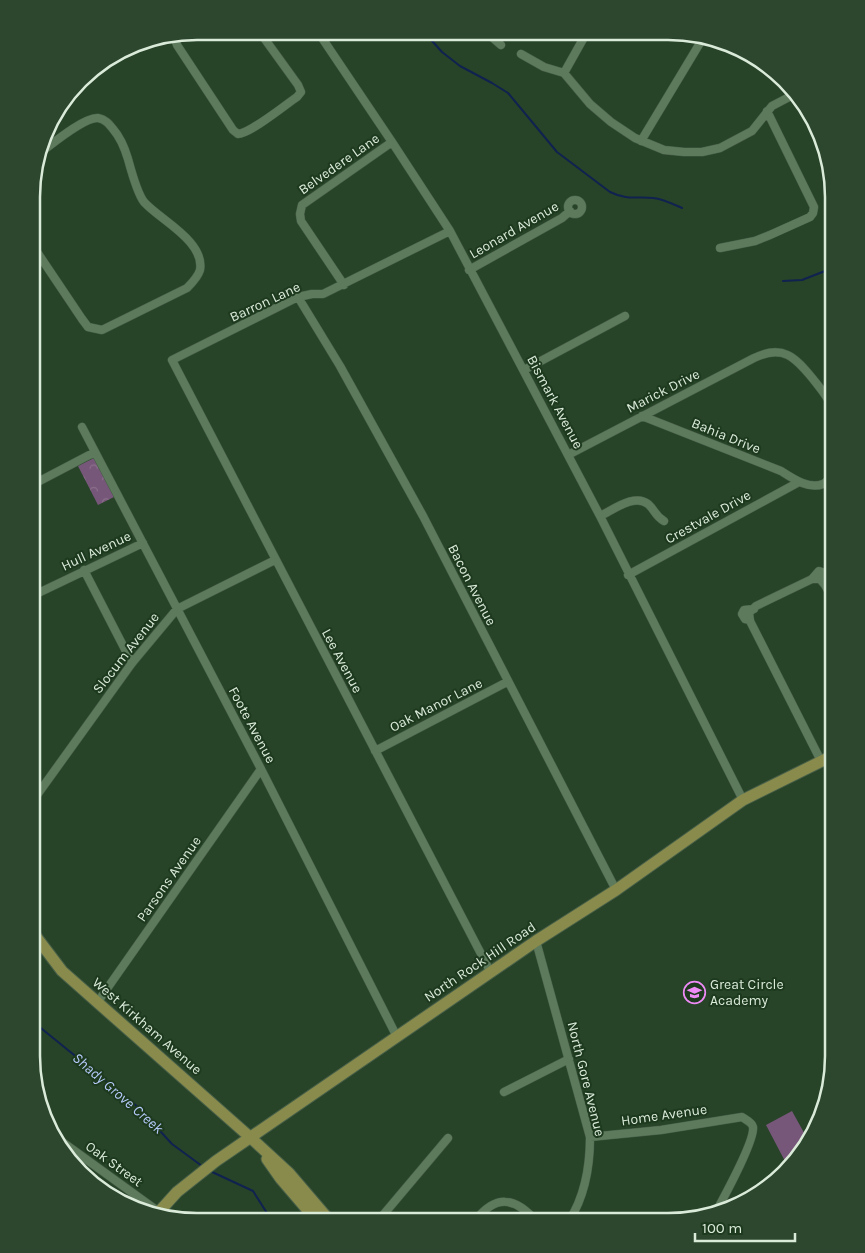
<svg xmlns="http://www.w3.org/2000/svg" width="865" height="1253" font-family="Karla,sans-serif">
	<defs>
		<pattern id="park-crowns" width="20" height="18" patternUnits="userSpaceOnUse" patternTransform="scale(1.25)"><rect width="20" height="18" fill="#775779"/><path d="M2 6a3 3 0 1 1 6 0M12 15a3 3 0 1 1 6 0" fill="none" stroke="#8a6f8b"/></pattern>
	</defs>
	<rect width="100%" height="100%" fill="#274328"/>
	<path fill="#775779" d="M792,1111L808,1140L806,1148L787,1165L766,1125Z"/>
	<path fill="url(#park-crowns)" d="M94,458L114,497L98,505L78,466Z"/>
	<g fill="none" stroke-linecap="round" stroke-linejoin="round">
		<path stroke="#10224f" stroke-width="2" d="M424,32L442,52L460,66L492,83L508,93L557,152L610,192C629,201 635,196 653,198C663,199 673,204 682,208
			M783,281L802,280L825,271H834
			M31,1020L138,1107L172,1144L202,1166
			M210,1171L253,1191L272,1221"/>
		<defs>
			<path id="street" d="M318,32L392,142L450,231L600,516L743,800
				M486,32L501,45
				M174,35L177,45L233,130L238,134C251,133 285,105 297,97L301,92L298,85L259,31
				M521,54L544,67L564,73L590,104L611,122L635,138L664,150L684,152H702L720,148L752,131L772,106L793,95
				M564,73L587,32
				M641,141L703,38
				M568 207a7 7 0 1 1 14 0a7 7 0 1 1-14 0Z
				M450,231L323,294H312L298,297L172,360L491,973
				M33,246L82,319L88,327L102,330L187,288C192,283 198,277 200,270C205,241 160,220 144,202C137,193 131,170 128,159C125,149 120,137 113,129C109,124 105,119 98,118C84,117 52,144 40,153
				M720,248L755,241L770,235L810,217L813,213L814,207L767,111
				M469,270L562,218L570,211
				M344,285L301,221L300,214L302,205L392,142
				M298,297L340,366L423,516L616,890
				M524,370L625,316
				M642,416L781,471C792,478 809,490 823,484C826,483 829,478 832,476L834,459
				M82,427L261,769L397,1037
				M568,455L754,358C783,344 795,357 813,379C821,389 829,398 834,411
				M32,485L95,452
				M600,516C613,510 635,493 648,504C655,510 655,516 664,521
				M84,570L132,663
				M628,575L799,482
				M812,579L819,571L822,572L825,576L824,582
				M32,596L143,543
				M750,620L745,619L742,614L744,610L754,609
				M375,751L507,682
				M821,761L750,621L749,613L756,606L812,579H820L825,585L834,601
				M32,802L132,663L177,609L275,560
				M536,941L590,1137C590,1167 585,1196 569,1221
				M97,1003L261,769
				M504,1092L569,1059
				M54,1136L159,1212
				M590,1137L661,1130L742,1117C746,1120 752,1122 753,1127C755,1141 725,1195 717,1210
				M378,1221L448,1138
				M475,1221C495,1195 514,1196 536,1221"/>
			<path id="secondary" d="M31,930L62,971L251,1138L289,1173L330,1221
				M267,1159L281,1179L317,1221
				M158,1213L177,1192L216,1161L536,941L616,890L743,800L834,755"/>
		</defs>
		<use href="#street" stroke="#475f48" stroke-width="9"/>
		<use href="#secondary" stroke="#475f48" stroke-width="13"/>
		<use href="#street" stroke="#5d7a5c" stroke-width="8"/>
		<use href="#secondary" stroke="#888b4c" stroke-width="11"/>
	</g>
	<defs>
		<symbol id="school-ring" viewBox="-11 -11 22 22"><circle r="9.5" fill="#1d391e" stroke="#ef8bf7" stroke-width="1.5"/><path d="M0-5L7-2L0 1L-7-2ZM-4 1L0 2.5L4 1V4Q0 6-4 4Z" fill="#ef8bf7"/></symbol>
	</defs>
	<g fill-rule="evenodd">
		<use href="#school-ring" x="682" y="980" width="25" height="25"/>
	</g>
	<g text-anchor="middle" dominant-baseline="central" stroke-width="4" stroke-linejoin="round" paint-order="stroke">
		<g font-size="14" fill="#dbebda" stroke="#1d391e">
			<text transform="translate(339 164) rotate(-35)">Belvedere Lane</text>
			<text transform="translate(514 230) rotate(-30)">Leonard Avenue</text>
			<text transform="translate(265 302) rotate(-25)">Barron Lane</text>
			<text transform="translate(663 391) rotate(-27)">Marick Drive</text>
			<text transform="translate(555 402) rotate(62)">Bismark Avenue</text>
			<text transform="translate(726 436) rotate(22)">Bahia Drive</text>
			<text transform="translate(708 517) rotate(-29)">Crestvale Drive</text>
			<text transform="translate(96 551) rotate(-25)">Hull Avenue</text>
			<text transform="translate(472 585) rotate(63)">Bacon Avenue</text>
			<text transform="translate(126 653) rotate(-52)">Slocum Avenue</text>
			<text transform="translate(342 661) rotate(62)">Lee Avenue</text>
			<text transform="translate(436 705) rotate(-27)">Oak Manor Lane</text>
			<text transform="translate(252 725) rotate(62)">Foote Avenue</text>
			<text transform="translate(169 879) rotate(-55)">Parsons Avenue</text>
			<text transform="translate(480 962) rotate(-34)">North Rock Hill Road</text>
			<text transform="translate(147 1026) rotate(41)">West Kirkham Avenue</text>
			<text transform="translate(586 1079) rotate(76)">North Gore Avenue</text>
			<text transform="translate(664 1115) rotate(-8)">Home Avenue</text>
			<text transform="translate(114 1164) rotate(36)">Oak Street</text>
		</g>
		<g font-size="14" fill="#dbebda" stroke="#1d391e" text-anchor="start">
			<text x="710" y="984">Great Circle<tspan x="710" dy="16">Academy</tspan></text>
		</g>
		<g font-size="15" font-style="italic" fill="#b5cbfa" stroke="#1d391e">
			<text transform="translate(118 1093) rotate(41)">Shady Grove Creek</text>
		</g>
	</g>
	<path d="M0 0H865V1253H0ZM197 40H668A157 157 0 0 1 825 197V1056A157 157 0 0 1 668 1213H197A157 157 0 0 1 40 1056V197A157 157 0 0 1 197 40Z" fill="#2c472d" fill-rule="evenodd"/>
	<path fill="none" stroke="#dbebda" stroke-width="2.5" d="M197 40H668A157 157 0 0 1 825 197V1056A157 157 0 0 1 668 1213H197A157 157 0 0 1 40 1056V197A157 157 0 0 1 197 40Z"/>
	<path d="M695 1233v8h100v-8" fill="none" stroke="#dbebda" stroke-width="2.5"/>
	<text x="702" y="1233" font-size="15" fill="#dbebda" stroke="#1d391e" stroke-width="4" paint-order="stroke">100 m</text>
</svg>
